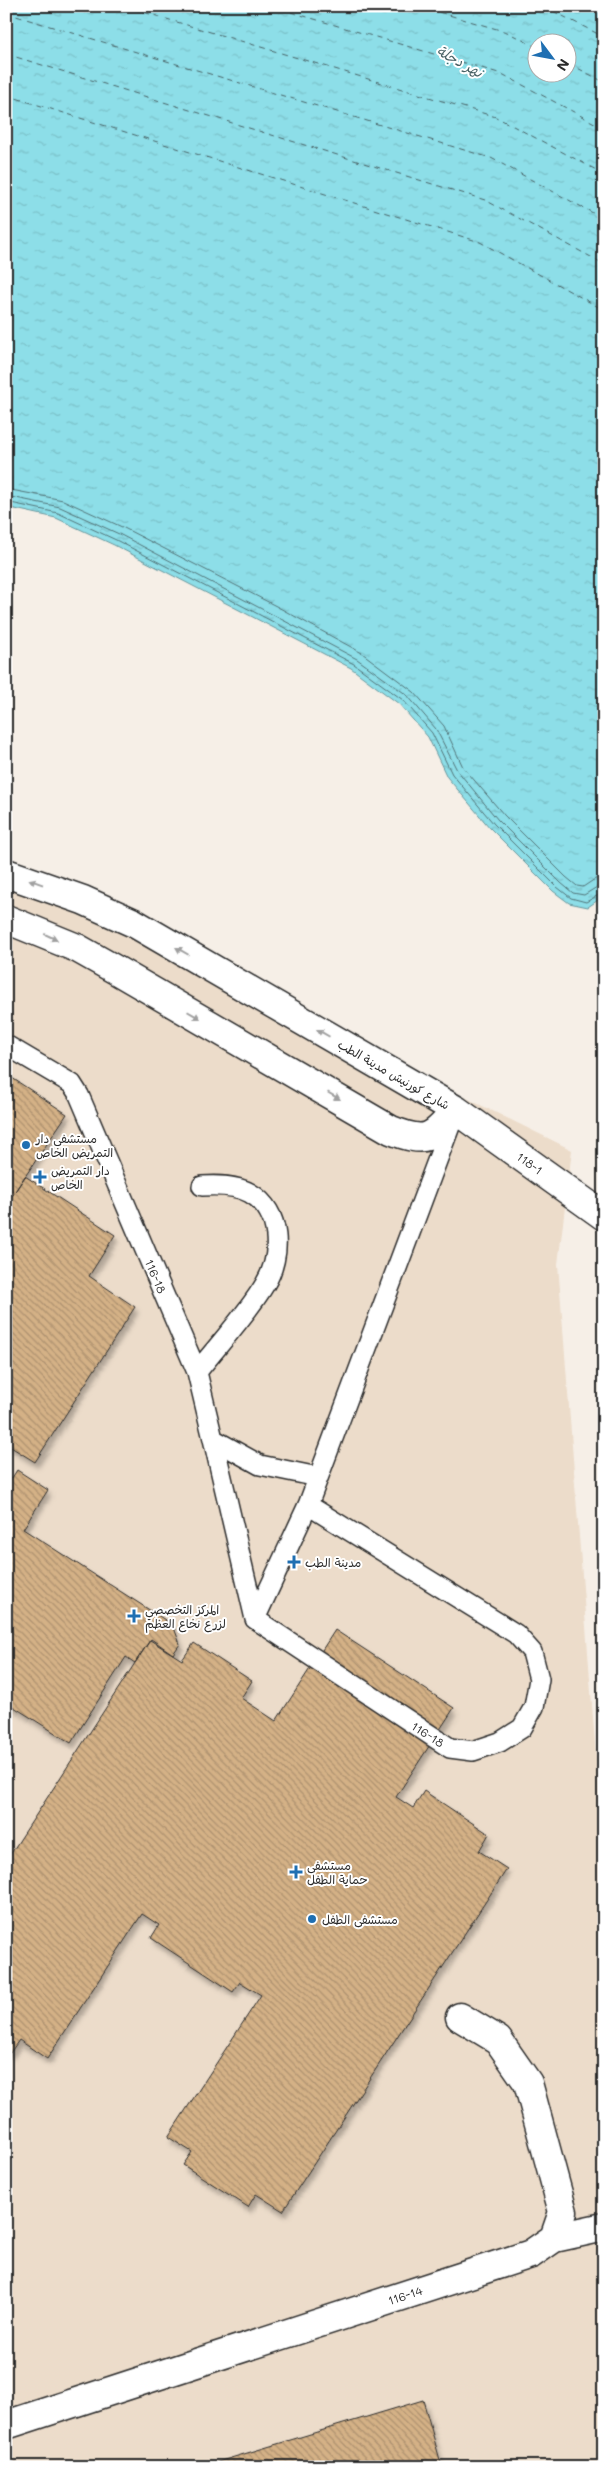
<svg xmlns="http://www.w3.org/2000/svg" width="610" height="2473" font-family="Mali,'Playpen Sans Arabic',sans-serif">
	<defs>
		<pattern id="water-ripples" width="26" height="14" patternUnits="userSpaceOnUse" patternTransform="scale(1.25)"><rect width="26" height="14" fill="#8ddee8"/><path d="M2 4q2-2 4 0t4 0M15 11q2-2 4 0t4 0" fill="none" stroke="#7abfc7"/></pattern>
		<pattern id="building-back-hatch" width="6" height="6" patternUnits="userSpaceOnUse" patternTransform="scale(1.25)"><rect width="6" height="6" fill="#d4b186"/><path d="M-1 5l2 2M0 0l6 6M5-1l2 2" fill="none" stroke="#ac906e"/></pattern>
		<filter id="shadow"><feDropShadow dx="3" dy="5.5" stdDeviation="2.5" flood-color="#0004"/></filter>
	</defs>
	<rect width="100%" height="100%" fill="#f6efe7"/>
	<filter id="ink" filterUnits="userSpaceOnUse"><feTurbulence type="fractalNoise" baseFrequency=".02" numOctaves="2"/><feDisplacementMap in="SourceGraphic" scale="10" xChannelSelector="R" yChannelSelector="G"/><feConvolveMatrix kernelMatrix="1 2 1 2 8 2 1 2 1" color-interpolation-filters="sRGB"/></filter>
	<g filter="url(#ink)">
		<path fill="#ecdcca" d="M6,872L572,1150L558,1264L604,1860V2467H6Z"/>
		<path fill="url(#water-ripples)" stroke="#66969c" fill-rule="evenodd" d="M6,6H604V896L588,907L569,903L553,891L490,828L447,777L428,737L399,704L351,668L114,545L56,518L6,507ZM538,42H568V72H538Z"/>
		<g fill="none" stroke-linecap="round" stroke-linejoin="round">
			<path stroke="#527377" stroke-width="1" d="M6,489L63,500L122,527L276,606L362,653L414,692L444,726L463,767L504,815L566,877L577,886L583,887L595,879L604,878
				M6,496L60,507L119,534L357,659L407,695L436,729L457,770L498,820L561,883L573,893L584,895L597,887L604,886
				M6,502L58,513L116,540L354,664L403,700L432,733L452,774L494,824L557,887L571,898L586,902L604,892"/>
			<path stroke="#486164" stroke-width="1" stroke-dasharray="6 5" stroke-linecap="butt" d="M123,6L496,117L604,174
				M270,6L502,74L604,128
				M418,6L507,32L538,48
				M543,6L604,37
				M6,13L491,158L604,219
				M6,54L485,200L604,264
				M568,63L604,82
				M6,95L480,242L604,310"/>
		</g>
		<path fill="url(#building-back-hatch)" stroke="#2b2b2b" filter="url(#shadow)" d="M6,1074L67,1114L6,1205Z
			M25,1176L115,1235L89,1276L135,1307L35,1462L6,1444V1205Z
			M17,1470L48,1490L23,1529L173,1625L180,1644L173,1654L151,1639L135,1663L126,1657L71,1743L6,1702V1487Z
			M335,1630L454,1708L396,1797L413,1808L424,1791L489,1834L479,1851L507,1869L283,2211L256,2194L248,2207L183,2165L192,2152L168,2137L261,1995L240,1982L233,1992L151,1938L159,1925L142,1914L47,2059L19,2040L10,2053L6,2051V1861L150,1640L182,1660L194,1643L252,1681L241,1698L276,1721Z
			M423,2400L442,2467H201Z"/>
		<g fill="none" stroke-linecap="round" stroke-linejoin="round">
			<defs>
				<path id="service" d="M6,1045L72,1084L79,1095L197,1372L213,1439L260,1465L318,1477
					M197,1372C218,1345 248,1313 265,1284C282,1256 282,1211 250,1193C236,1185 218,1185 202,1186
					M213,1439L255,1619
					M308,1505L516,1634L532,1652L539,1679L534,1707L522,1728L500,1742L473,1751L450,1748L255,1619L308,1505L452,1121"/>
				<path id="minor" d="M554,2238L604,2227
					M6,2425L531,2254L554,2238L563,2212L528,2083L498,2040L460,2017"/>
				<path id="tertiary" d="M6,873L83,900L134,923L456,1110L604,1216
					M6,919L77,948L116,970L391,1130C426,1144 433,1139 456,1110"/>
			</defs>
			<use href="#service" stroke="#2b2b2b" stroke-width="22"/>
			<use href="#minor" stroke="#2b2b2b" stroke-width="31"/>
			<use href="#tertiary" stroke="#2b2b2b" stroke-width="31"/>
			<use href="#service" stroke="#fff" stroke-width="19"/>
			<use href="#minor" stroke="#fff" stroke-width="28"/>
			<use href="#tertiary" stroke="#fff" stroke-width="28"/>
		</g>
		<defs><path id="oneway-solid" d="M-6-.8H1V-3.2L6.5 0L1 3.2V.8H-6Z" transform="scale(1.25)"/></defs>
		<g fill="#a0a0a0">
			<use href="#oneway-solid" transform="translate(36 882) rotate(-160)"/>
			<use href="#oneway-solid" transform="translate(51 937) rotate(25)"/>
			<use href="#oneway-solid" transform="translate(182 951) rotate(-150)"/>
			<use href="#oneway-solid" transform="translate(194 1015) rotate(30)"/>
			<use href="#oneway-solid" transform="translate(323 1033) rotate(-150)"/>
			<use href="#oneway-solid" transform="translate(334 1096) rotate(30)"/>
		</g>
	</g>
	<g fill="#1f6fb2" stroke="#fff" stroke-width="2">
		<circle cx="26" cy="1145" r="5"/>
		<path d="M37.5 1169.5h5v5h5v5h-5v5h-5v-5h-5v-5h5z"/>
		<path d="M291.5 1554.5h5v5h5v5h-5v5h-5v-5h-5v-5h5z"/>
		<path d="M131.5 1608.5h5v5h5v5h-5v5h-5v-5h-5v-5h5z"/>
		<path d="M293.5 1864.5h5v5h5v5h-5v5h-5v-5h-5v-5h5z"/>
		<circle cx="312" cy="1919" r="5"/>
	</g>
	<g text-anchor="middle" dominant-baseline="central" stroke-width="4" stroke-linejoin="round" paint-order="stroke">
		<g font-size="12" fill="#2b2b2b" stroke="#fff">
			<text transform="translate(394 1074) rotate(30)">شارع كورنيش مدينة الطب</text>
			<text transform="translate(530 1163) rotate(36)">118-1</text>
			<text transform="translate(156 1276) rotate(67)">116-18</text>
			<text transform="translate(428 1734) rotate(33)">116-18</text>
			<text transform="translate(405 2295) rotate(-18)">116-14</text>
		</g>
		<g font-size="12" fill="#2b2b2b" stroke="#fff" text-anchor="start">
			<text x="36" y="1138">مستشفى دار<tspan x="36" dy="14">التمريض الخاص</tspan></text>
			<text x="51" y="1170">دار التمريض<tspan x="51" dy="14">الخاص</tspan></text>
			<text x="305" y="1562">مدينة الطب</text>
			<text x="145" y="1609">المركز التخصصي<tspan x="145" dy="14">لزرع نخاع العظم</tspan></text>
			<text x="307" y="1865">مستشفى<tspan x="307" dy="14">حماية الطفل</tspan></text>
			<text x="322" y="1919">مستشفى الطفل</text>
		</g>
		<g font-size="14" font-style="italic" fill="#486164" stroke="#fff">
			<text transform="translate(460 61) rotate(29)">نهر دجلة</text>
		</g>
	</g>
	<rect width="610" height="2473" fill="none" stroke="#fff" stroke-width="25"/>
	<rect x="12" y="12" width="585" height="2448" fill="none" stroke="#2b2b2b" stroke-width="2" filter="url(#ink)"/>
	<g transform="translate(552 58) rotate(122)"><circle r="24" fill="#ffffff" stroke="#aaaaaa"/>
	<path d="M0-4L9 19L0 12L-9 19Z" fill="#1f6fb2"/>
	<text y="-8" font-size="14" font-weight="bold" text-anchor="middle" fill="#2b2b2b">N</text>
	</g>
</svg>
